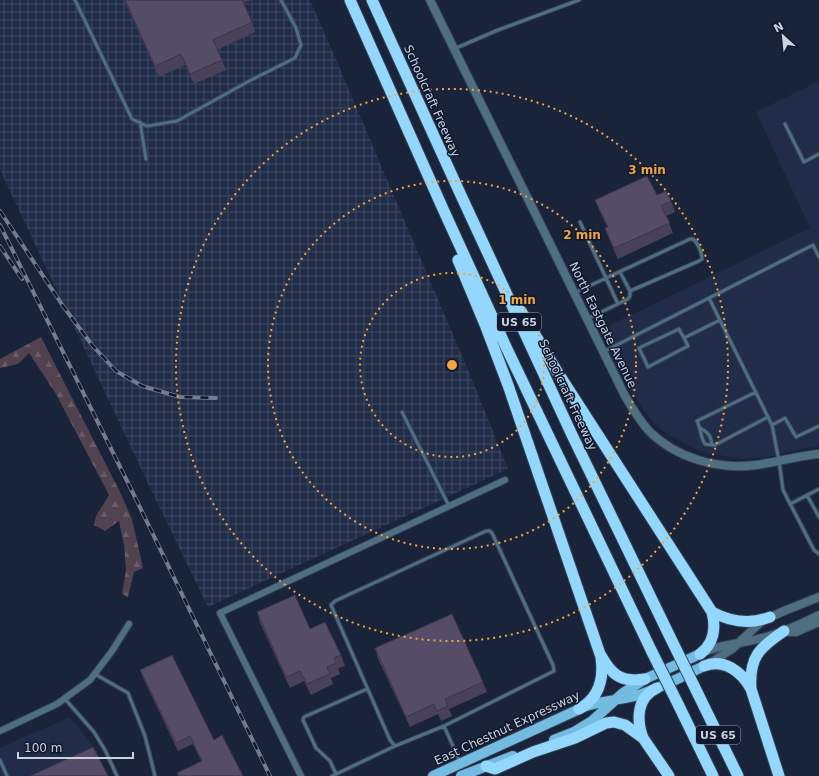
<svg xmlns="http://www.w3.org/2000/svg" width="819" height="776" font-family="'DejaVu Sans',sans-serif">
	<defs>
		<pattern id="industrial-grid" width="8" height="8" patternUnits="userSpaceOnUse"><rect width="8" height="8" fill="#202c48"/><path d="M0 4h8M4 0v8" fill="none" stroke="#3f4a62"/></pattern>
		<pattern id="forest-firs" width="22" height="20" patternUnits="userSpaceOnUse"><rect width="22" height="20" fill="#52414f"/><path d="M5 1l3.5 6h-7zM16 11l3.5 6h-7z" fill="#6a5b68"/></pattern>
	</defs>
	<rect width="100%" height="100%" fill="#192339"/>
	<path fill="#202c48" d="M819,81V447L805,448L767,457L741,459L701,452L667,434L655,424L644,411L621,376L600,330L810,228L756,112Z
		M70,717L97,751L108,776H0V748Z"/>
	<path fill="url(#industrial-grid)" d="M0,0H310L335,57L471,377L508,469L208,607L152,492L0,170Z"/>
	<path fill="url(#forest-firs)" d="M41,337L121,494L132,519L143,568L134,572L128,597L122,594L126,570L124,545L119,521L105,531L94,525L96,516L109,495L56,394L29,353L18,364L0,368V359Z"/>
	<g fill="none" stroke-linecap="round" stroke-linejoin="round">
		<defs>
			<path id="service" d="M75,0L132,119L147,126L177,121L251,80L295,58L301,45L296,28L281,0
				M454,49L498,30L579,0
				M140,122L146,159
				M785,124L804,162L819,154
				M580,222L618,304
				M620,272L630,291
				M576,292L690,239H693C698,243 702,253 702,259L699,261L630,291V296L628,299L587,319
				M709,298L768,417L772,425L779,461L783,490L814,550L819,554
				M684,338L688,346L648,367L639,348L679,329L684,338L720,320
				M605,351L813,245L819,257
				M402,412L449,506
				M772,425L785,418L796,437L819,426
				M700,428C708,432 711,436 712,445H715L768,417
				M712,445L705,444C700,436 701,429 697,421L756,392
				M807,495L819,517
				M790,504L819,489
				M95,674L128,693L145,736L155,776
				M65,699L94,732L105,750L117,776
				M444,726L460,762
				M0,760L7,776
				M336,774L330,761L316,748L303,720L304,717L367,689
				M332,776L395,746L444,726L554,671L553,665L492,533L490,531H486L335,601L331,605L390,740L395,746"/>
			<path id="minor" d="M0,731L57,704L90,680L112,651L129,624
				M301,776L220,613L505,480"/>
			<path id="tertiary" d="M430,0L625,396C632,408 639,420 649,431C676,458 718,470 756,465C777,462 798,456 819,454
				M787,632H796L819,622
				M704,652C722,644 740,644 758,639C780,634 799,625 819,615
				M710,663L732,649L762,621L784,611L819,597"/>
			<path id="primary" d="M554,740L574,732L592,721L623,693L645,679L700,654
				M433,776L586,706C602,701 619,700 635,696C659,689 681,677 704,666
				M461,776L513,756"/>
			<path id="motorway" d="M350,0L443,209L507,349L652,652
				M372,0L459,191L572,435L672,641
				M458,260L486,327L508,385L600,654C611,674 620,683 645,679
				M521,311L558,373L712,612C716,628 714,644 700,654
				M712,612C731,622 750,625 770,617
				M704,666C724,658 742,672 751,689L779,776
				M751,689C749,657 759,648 784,631
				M698,694L738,776
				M678,704L713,776
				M579,709C599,698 604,679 601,658
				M643,738C636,719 637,697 657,688
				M486,766L495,769L533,752L575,738L606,723L614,722L625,725L643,738L669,776"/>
		</defs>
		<use href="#service" stroke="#353f54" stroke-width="5"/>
		<use href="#minor" stroke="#353f54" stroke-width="8"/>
		<use href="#tertiary" stroke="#353f54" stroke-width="10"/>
		<use href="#primary" stroke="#353f54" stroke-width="12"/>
		<use href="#motorway" stroke="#353f54" stroke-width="13"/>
		<use href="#service" stroke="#4e6f81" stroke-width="3"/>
		<use href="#minor" stroke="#4e6f81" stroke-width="6"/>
		<use href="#tertiary" stroke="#4e6f81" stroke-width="8"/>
		<use href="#primary" stroke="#73bbe1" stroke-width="10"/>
		<use href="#motorway" stroke="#94d7fc" stroke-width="11"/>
		<defs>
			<path id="rail" d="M0,211L63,306L92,345L116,371L142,386L180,397L216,398
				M0,225L134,495L270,776
				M0,246L22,279"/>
		</defs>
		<use href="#rail" stroke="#747c8f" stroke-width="4"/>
		<use href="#rail" stroke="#10192e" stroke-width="2.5" stroke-dasharray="8" stroke-linecap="butt"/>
		<defs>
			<path id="motorway-bridge" d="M672,641L698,694
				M652,652L678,704"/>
		</defs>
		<use href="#motorway-bridge" stroke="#353f54" stroke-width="13" stroke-linecap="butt"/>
		<use href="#motorway-bridge" stroke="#94d7fc" stroke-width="11"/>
	</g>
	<path fill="#494159" d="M124,0H251L243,3L252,22L255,32L217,50L222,60L226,70L194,84L185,65L159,77Z
		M657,195L671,201L675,212L666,216L673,233L618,259L609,239L605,228L607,227L599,210L595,200Z
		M257,612L310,629L341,655L345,666L338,668L340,674L331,678L333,684L311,695L304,681L290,688L260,623Z
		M375,648L483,682L487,692L449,709L452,716L441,721L438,714L410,727L378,659Z
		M140,670L214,740L243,776H178L177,773L201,761L193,744L178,751L143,678Z"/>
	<path fill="#554c68" stroke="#3c3549" d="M125,0H242L252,22L213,40L222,60L190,74L181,54L155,66Z
		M647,176L657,195L666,191L671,201L661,206L670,223L614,248L605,228L608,227L595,200Z
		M295,595L310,629L325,622L341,655L334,658L336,663L327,667L330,674L307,684L300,671L286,677L257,612Z
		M452,614L483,682L445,699L448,706L437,711L434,704L406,717L375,648Z
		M172,655L214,740L222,735L243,776H179L177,773L202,761L190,736L176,743L140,670Z
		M93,747L108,776H30Z"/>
	<g fill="none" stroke="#f2a540" stroke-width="2" stroke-dasharray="2 4">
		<circle cx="452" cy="365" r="92"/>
		<circle cx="452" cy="365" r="184"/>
		<circle cx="452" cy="365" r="276"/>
	</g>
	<g text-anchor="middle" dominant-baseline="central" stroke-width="3" stroke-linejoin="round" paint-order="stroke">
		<g fill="#10192e" stroke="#939aab" stroke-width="1">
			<rect x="497" y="313" width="44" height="18" rx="3"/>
			<rect x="696" y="726" width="44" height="18" rx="3"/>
		</g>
		<g font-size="11" font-weight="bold" fill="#cbd1e0">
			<text x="519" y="322">US 65</text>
			<text x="718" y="735">US 65</text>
		</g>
		<g font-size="12" fill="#cbd1e0" stroke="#10192e">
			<text transform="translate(432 101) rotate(66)">Schoolcraft Freeway</text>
			<text transform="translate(603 325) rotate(64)">North Eastgate Avenue</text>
			<text transform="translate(568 395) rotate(65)">Schoolcraft Freeway</text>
			<text transform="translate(507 728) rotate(-25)">East Chestnut Expressway</text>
		</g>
	</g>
	<circle cx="452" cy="365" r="6" fill="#f2a540" stroke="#10192e" stroke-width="2"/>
	<g font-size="12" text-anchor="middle" font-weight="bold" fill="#f2a540" stroke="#10192e" stroke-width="3" stroke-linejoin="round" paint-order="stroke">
		<text x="647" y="174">3 min</text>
		<text x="582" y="239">2 min</text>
		<text x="517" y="304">1 min</text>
	</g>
	<g transform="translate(783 36) rotate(333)" stroke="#10192e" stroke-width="3" paint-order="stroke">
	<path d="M0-3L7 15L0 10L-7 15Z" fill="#cbd1e0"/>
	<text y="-6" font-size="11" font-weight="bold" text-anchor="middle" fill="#cbd1e0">N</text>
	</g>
	<path d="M18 752v6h115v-6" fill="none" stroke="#cbd1e0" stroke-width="2"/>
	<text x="24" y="752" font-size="12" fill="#cbd1e0" stroke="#10192e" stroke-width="3" paint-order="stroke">100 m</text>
</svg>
